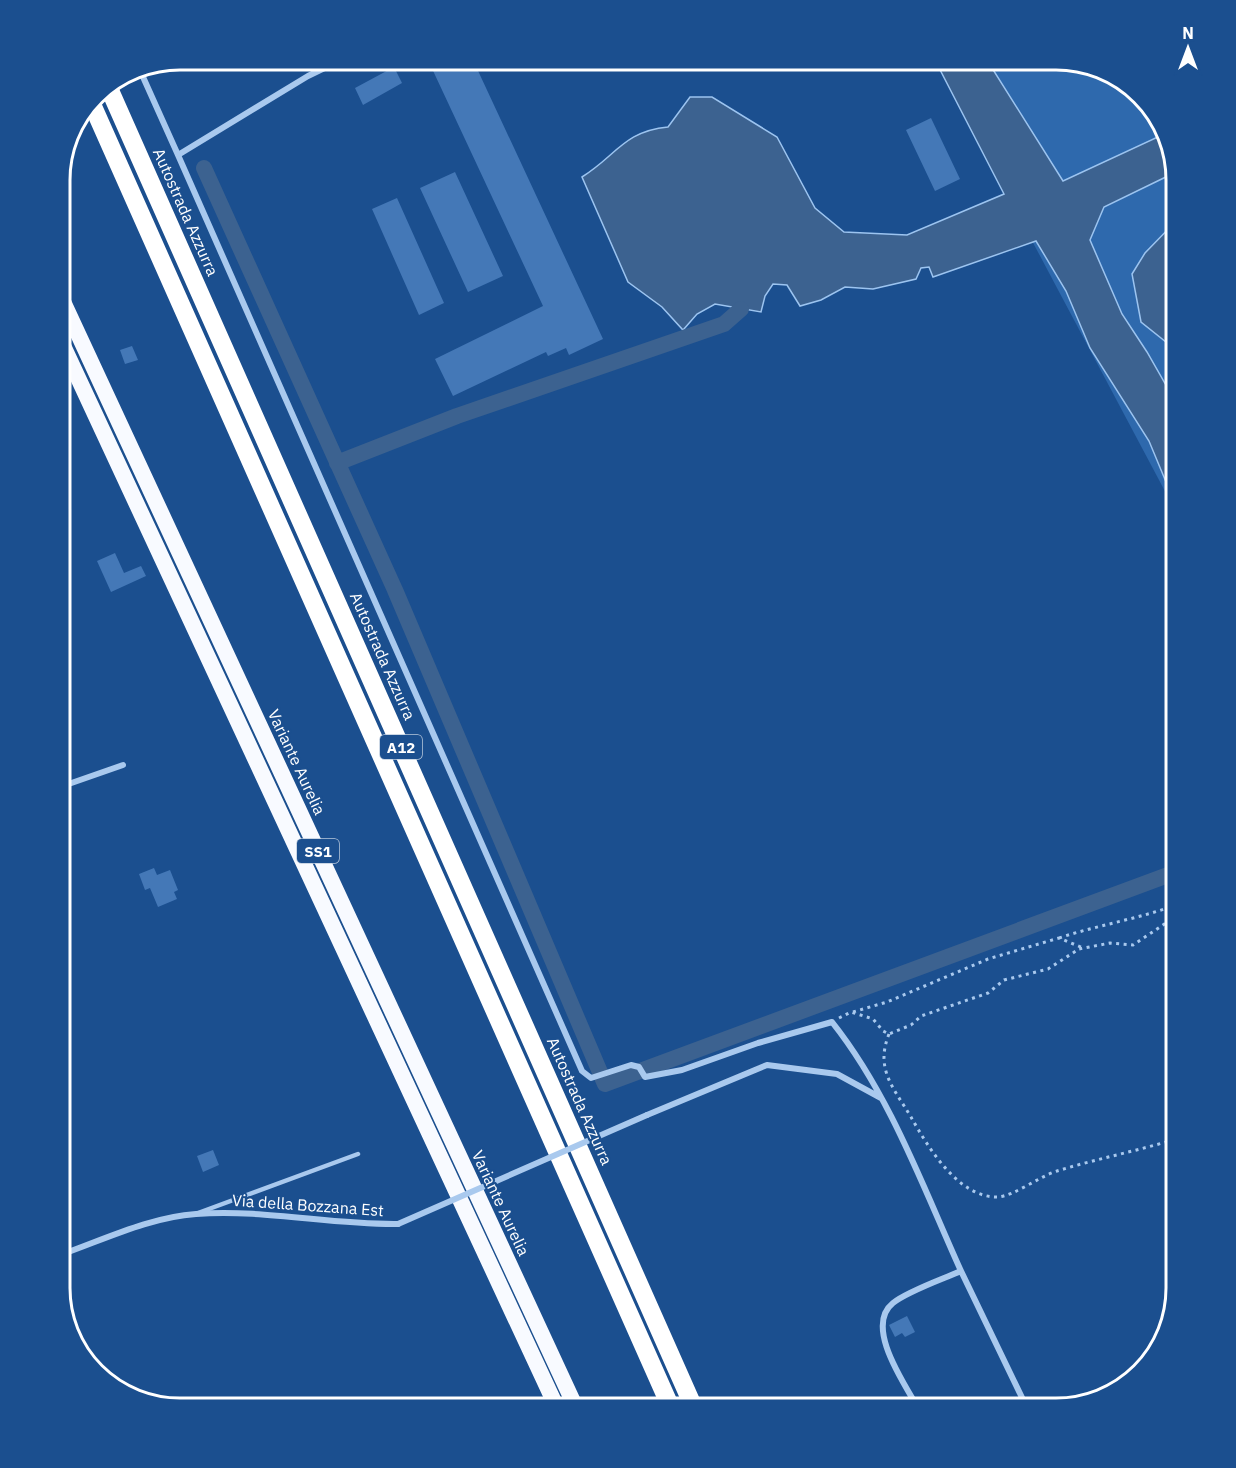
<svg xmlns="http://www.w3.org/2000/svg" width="1236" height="1468" font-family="'IBM Plex Sans',sans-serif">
	<rect width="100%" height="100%" fill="#1b4f8f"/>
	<path fill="#2e69ad" d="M936,60H1064L1116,76L1156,113L1176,180V512Z"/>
	<path fill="#3c6290" stroke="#9cc4f0" stroke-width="1.5" d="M935,60H987L1063,181L1162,135L1174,173L1104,207L1090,240L1122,314L1147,352L1171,394L1176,416V506L1149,441L1090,348L1066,291L1036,241L933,277L929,267L921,268L916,279L873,289L845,287L821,300L800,306L787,285L773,284L765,296L761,312L715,304L697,314L683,330L662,307L628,282L582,177C616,156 624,131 668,127L690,97H712L777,137L815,208L844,232L907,235L1004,194Z
		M1176,221V350L1141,322L1132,274L1145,253Z"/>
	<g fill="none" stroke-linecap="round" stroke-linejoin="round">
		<path stroke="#3c6290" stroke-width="16" d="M204,168L395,590L605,1084L1176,872
			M337,463L457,416L724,324L741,309"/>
	</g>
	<path fill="#4478b7" d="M428,60H473L603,339L569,355L566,348L548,356L546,352L453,396L435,359L543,306Z
		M394,67L402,83L363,105L355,88Z
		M931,118L960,179L935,191L906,130Z
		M455,172L503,276L468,292L420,188Z
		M397,198L444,303L419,315L372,209Z
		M132,346L138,360L125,364L120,350Z
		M115,553L124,573L141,566L146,576L111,592L97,561Z
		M154,868L157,875L170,870L178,890L174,892L177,899L158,907L150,888L145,890L139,874Z
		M213,1150L219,1165L203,1172L197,1156Z
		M907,1316L915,1332L905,1337L902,1333L895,1337L889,1325Z"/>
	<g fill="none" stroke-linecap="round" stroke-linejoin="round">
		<path stroke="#a9c9ee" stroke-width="3" stroke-dasharray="3 4.5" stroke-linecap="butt" d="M1059,938C1098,925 1138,919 1176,905
			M853,1012L887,1002L988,959L1059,938L1083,948
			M839,1018L851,1012L873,1019L883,1031L889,1034L911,1025L921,1016L988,993L1004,980L1048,969L1079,949L1110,943L1133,945L1166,923L1176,920
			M889,1034C875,1069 893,1087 911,1117C928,1147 958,1198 998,1197C1014,1196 1040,1176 1057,1171C1096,1159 1137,1151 1176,1139"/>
		<path stroke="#a9c9ee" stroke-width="4.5" d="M198,1213L358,1154"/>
		<path stroke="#a9c9ee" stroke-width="6" d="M139,68L178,155L308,76L341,60
			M178,155L582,1071L591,1078L631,1065L639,1067L645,1077L682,1070L758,1043L832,1022C890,1095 923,1187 961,1271C943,1279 908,1291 893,1303C864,1326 904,1383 918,1408
			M60,787L123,765
			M647,1115L767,1065L837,1074L881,1098
			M60,1255C103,1240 150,1217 196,1214C264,1209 331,1225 398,1224
			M961,1271L1027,1408"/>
		<path stroke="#f8faff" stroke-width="16" d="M60,295L576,1408
			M60,339L557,1408"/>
		<path stroke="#fff" stroke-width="18" d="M108,86L694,1408
			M91,102L671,1408"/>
		<path stroke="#a9c9ee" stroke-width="6" d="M398,1224L647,1115"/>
	</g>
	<g text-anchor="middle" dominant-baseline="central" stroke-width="4.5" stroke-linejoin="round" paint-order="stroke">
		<g fill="#1b4f8f" stroke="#bbcadd" stroke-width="1.5">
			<rect x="380" y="735" width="42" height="24" rx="4.5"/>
			<rect x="297" y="839" width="42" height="24" rx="4.5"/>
		</g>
		<g font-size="15" font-weight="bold" fill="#fff">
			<text x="401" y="747">A12</text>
			<text x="318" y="851">SS1</text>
		</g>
		<g font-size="16" fill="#fff" stroke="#1b4f8f">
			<text transform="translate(186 212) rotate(66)">Autostrada Azzurra</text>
			<text transform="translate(383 656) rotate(66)">Autostrada Azzurra</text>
			<text transform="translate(297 762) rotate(65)">Variante Aurelia</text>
			<text transform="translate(580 1101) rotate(66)">Autostrada Azzurra</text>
			<text transform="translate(501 1203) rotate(65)">Variante Aurelia</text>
			<text transform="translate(308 1205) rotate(4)">Via della Bozzana Est</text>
		</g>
	</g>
	<path d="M0 0H1236V1468H0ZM180 70H1056A110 110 0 0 1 1166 180V1288A110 110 0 0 1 1056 1398H180A110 110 0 0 1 70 1288V180A110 110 0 0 1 180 70Z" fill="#1b4f8f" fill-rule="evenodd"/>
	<path fill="none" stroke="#fff" stroke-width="3" d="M180 70H1056A110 110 0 0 1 1166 180V1288A110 110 0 0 1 1056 1398H180A110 110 0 0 1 70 1288V180A110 110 0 0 1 180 70Z"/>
	<g transform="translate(1188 48)" stroke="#1b4f8f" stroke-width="4.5" paint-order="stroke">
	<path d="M0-4.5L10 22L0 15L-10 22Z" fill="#ffffff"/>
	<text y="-9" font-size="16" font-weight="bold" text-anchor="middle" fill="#ffffff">N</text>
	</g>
</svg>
